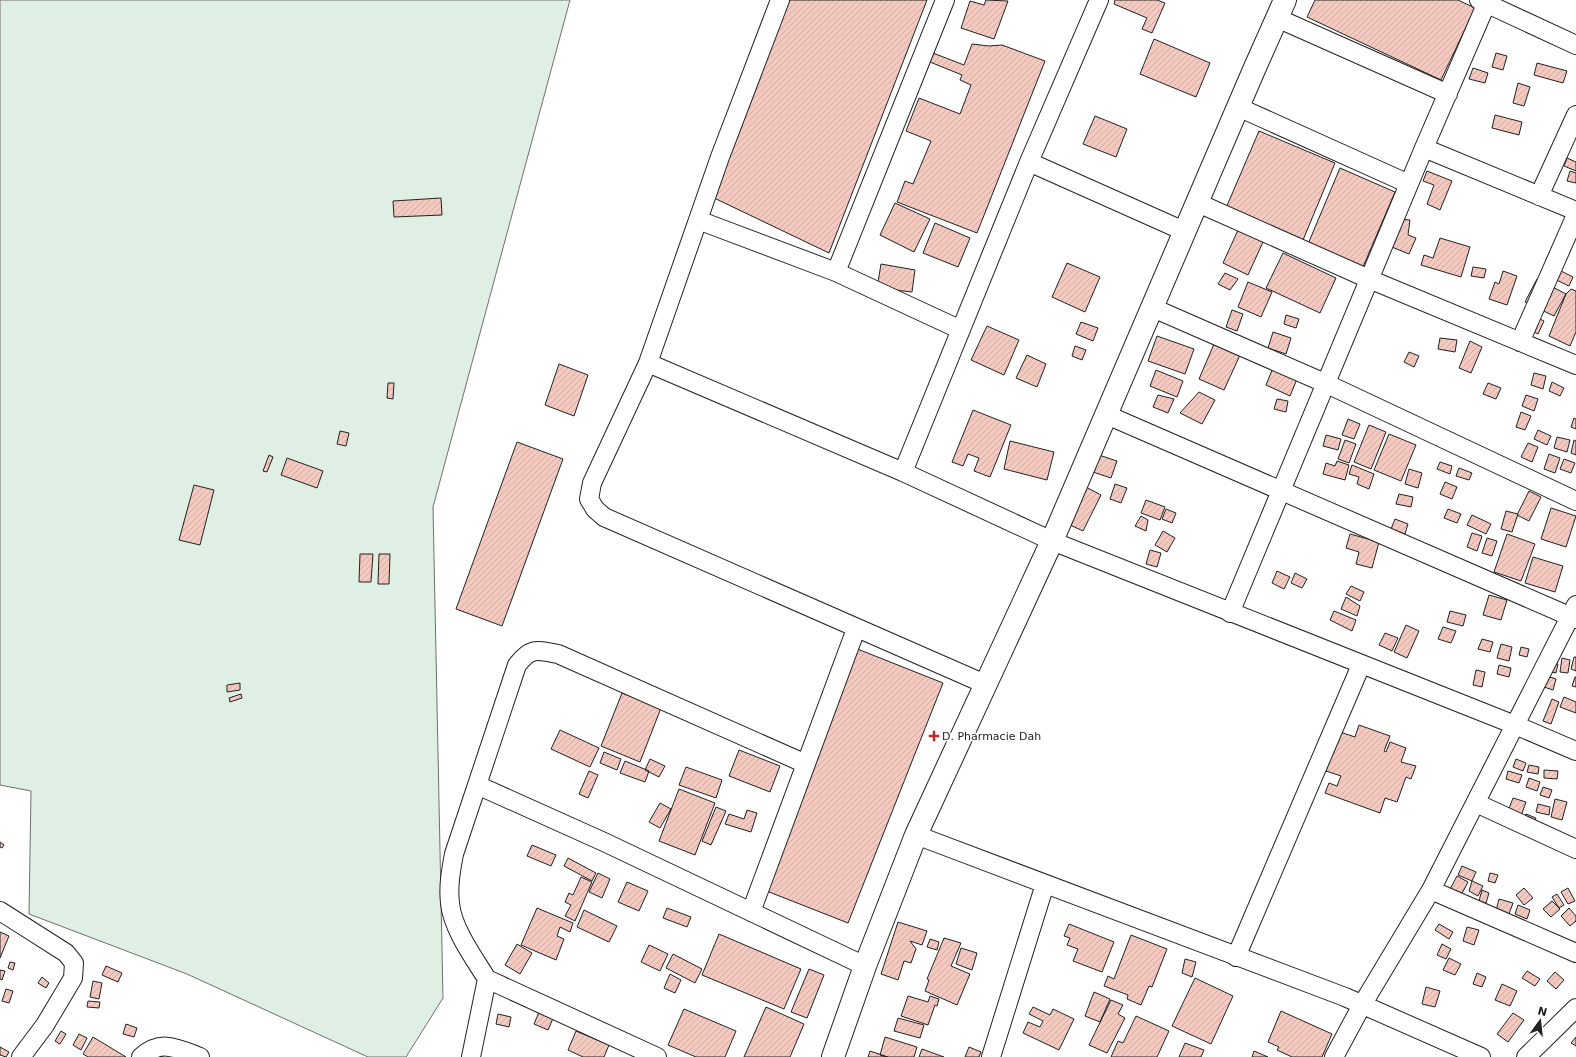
<svg xmlns="http://www.w3.org/2000/svg" width="1576" height="1057" font-family="'DejaVu Sans',sans-serif">
	<defs>
		<pattern id="building-hatch" width="6" height="6" patternUnits="userSpaceOnUse"><rect width="6" height="6" fill="#f3c9c0"/><path d="M-1 1l2-2M0 6l6-6M5 7l2-2" fill="none" stroke="#d0aca5"/></pattern>
	</defs>
	<rect width="100%" height="100%" fill="#fff"/>
	<path fill="#e0efe3" stroke="#6f6f6f" d="M0,0H570L433,507L443,998L406,1057H368L187,974L29,914L31,791L0,785Z"/>
	<path fill="url(#building-hatch)" stroke="#222" d="M785,0H927L829,253L712,197Z
		M986,0L1008,1L994,39L961,28L970,1L984,5Z
		M1115,0H1157L1165,3L1152,33L1142,29L1147,18L1114,4Z
		M1315,0H1458L1475,8L1441,80L1307,17Z
		M1154,39L1210,63L1196,97L1140,74Z
		M972,44L989,46L1002,45L1045,61L977,233L897,202L905,181L913,184L931,141L906,131L919,98L960,114L971,85L960,80L962,75L930,62L933,53L964,65Z
		M1496,53L1507,56L1503,70L1492,67Z
		M1537,63L1567,71L1563,83L1534,75Z
		M1473,68L1488,73L1485,83L1469,79Z
		M1518,83L1530,87L1524,106L1513,103Z
		M1495,115L1522,122L1519,135L1492,128Z
		M1095,116L1127,129L1116,157L1083,144Z
		M1259,131L1335,163L1303,240L1226,208Z
		M1567,158L1576,162V171L1564,166Z
		M1340,168L1395,192L1363,267L1308,244Z
		M1427,171L1452,181L1440,210L1427,204L1434,185L1423,181Z
		M1570,171L1576,173V183L1567,181Z
		M441,198L442,215L394,217L393,201Z
		M895,203L930,219L914,252L880,235Z
		M1398,219L1410,220L1408,235L1416,238L1409,254L1387,245Z
		M935,223L970,238L958,267L923,253Z
		M1238,230L1263,242L1248,275L1223,263Z
		M1440,238L1470,247L1461,277L1421,265L1424,255L1433,258Z
		M1283,253L1336,278L1320,313L1266,288Z
		M1067,263L1100,277L1085,312L1052,297Z
		M881,264L915,270L912,292L877,288Z
		M1551,266L1573,277L1569,286L1546,275Z
		M1473,267L1486,269L1484,278L1471,276Z
		M1503,271L1517,276L1507,305L1489,299L1495,282L1499,284Z
		M1225,273L1238,279L1230,290L1218,284Z
		M1537,279L1566,294L1554,316L1525,302Z
		M1248,282L1272,292L1261,317L1238,307Z
		M1571,289L1576,291V332L1570,346L1549,336L1566,294Z
		M1232,310L1243,314L1237,331L1226,327Z
		M1286,315L1299,319L1296,328L1284,324Z
		M1532,315L1544,321L1538,334L1526,328Z
		M1081,322L1098,328L1093,341L1076,334Z
		M987,326L1019,340L1004,375L971,360Z
		M1273,332L1291,338L1286,354L1268,348Z
		M1157,336L1194,349L1185,374L1148,361Z
		M1440,338L1457,340L1455,352L1438,349Z
		M1470,341L1482,347L1471,373L1459,368Z
		M1214,344L1240,355L1224,390L1199,379Z
		M1075,346L1086,350L1082,360L1072,356Z
		M1409,352L1419,356L1414,367L1404,362Z
		M1027,355L1046,364L1037,387L1016,378Z
		M559,364L588,375L574,416L545,405Z
		M1273,368L1297,379L1290,396L1266,385Z
		M1156,370L1183,381L1177,397L1150,386Z
		M1534,373L1546,376L1543,389L1531,385Z
		M1552,382L1564,388L1560,396L1549,391Z
		M388,383H394L393,399L387,398Z
		M1488,383L1501,388L1496,399L1483,394Z
		M1199,392L1215,400L1202,424L1180,413Z
		M1158,395L1174,399L1168,413L1153,407Z
		M1526,395L1538,399L1534,411L1522,406Z
		M1277,399L1288,401L1286,412L1274,409Z
		M973,410L1011,425L990,477L974,471L979,458L968,454L963,466L952,462Z
		M1521,412L1531,416L1525,430L1516,427Z
		M1574,418L1576,419V429L1571,427Z
		M1348,419L1360,424L1354,439L1342,435Z
		M1369,425L1386,432L1371,469L1354,462Z
		M1538,430L1551,436L1547,445L1534,439Z
		M340,431L349,433L346,446L337,444Z
		M1389,434L1416,445L1401,481L1374,470Z
		M1326,435L1341,439L1338,450L1323,446Z
		M1557,437L1570,440L1567,452L1554,448Z
		M1345,440L1356,444L1349,463L1338,459Z
		M1574,440L1576,441V455L1571,453Z
		M1010,441L1054,452L1047,480L1004,469Z
		M517,442L563,459L502,626L456,609Z
		M1528,443L1538,447L1532,462L1521,457Z
		M1549,454L1560,458L1555,473L1544,469Z
		M269,455L273,457L267,472L263,471Z
		M1099,455L1117,461L1111,478L1093,472Z
		M287,458L323,471L317,488L281,475Z
		M1564,459L1575,463L1571,473L1560,469Z
		M1337,461L1349,465L1345,480L1323,474L1326,463L1335,466Z
		M1440,462L1452,466L1450,474L1437,469Z
		M1352,465L1374,474L1369,489L1357,484L1359,477L1349,474Z
		M1459,468L1472,473L1469,480L1456,476Z
		M1409,469L1422,473L1418,488L1405,484Z
		M1445,482L1457,487L1452,499L1440,494Z
		M1115,484L1127,488L1121,503L1110,499Z
		M194,485L214,490L200,545L179,540Z
		M1086,487L1101,495L1083,531L1068,524Z
		M1529,491L1541,497L1529,521L1517,515Z
		M1399,494L1413,497L1411,507L1396,504Z
		M1146,500L1165,507L1160,520L1141,513Z
		M1551,508L1576,516L1566,547L1541,539Z
		M1166,509L1176,513L1172,523L1162,519Z
		M1448,509L1461,514L1457,523L1444,518Z
		M1506,511L1518,514L1512,532L1501,529Z
		M1472,515L1491,524L1486,534L1467,525Z
		M1141,516L1148,520L1146,531L1135,526Z
		M1395,519L1408,524L1405,534L1391,529Z
		M1163,531L1175,538L1167,552L1155,545Z
		M1472,533L1482,536L1477,551L1467,547Z
		M1350,534L1379,542L1372,568L1356,564L1359,552L1346,548Z
		M1507,534L1535,544L1521,581L1494,572Z
		M1487,538L1497,541L1492,556L1482,553Z
		M1150,550L1161,553L1157,567L1146,564Z
		M360,554H373L371,582H359Z
		M379,554H390L389,584H378Z
		M1533,557L1563,566L1555,592L1525,583Z
		M1277,571L1290,577L1284,589L1272,583Z
		M1295,573L1307,579L1302,588L1291,583Z
		M1351,586L1364,592L1360,601L1346,594Z
		M1489,595L1507,600L1501,620L1483,615Z
		M1346,597L1360,606L1357,616L1341,609Z
		M1334,611L1356,620L1352,631L1330,620Z
		M1450,611L1466,615L1463,626L1447,622Z
		M1406,625L1419,631L1407,658L1394,652Z
		M1443,627L1456,631L1451,643L1438,639Z
		M1385,633L1398,638L1392,651L1379,645Z
		M1482,639L1493,642L1490,652L1478,649Z
		M1501,644L1512,647L1509,661L1497,658Z
		M1521,647L1529,649L1527,657L1519,655Z
		M855,648L943,683L848,923L759,888Z
		M1574,657H1576V671L1571,669Z
		M1562,658L1570,660L1568,673L1560,672Z
		M1549,662L1558,664L1556,673L1547,671Z
		M1499,665L1511,668L1509,677L1497,674Z
		M1476,670L1485,672L1482,687L1473,685Z
		M1547,676L1556,679L1553,690L1544,687Z
		M1575,677H1576V687L1572,686Z
		M240,683V690L227,692V685Z
		M622,693L661,708L640,762L601,746Z
		M241,694L242,698L230,702L229,698Z
		M1564,697L1576,702V713L1560,707Z
		M1552,699L1559,702L1551,724L1543,721Z
		M1359,725L1390,736L1384,751L1386,752L1390,742L1406,748L1401,762L1416,766L1411,779L1406,777L1397,802L1385,798L1380,813L1325,793L1329,783L1337,786L1341,776L1326,771L1340,732L1355,737Z
		M560,730L599,748L590,767L551,749Z
		M739,750L780,766L770,792L729,776Z
		M604,752L621,759L617,770L600,763Z
		M650,759L665,766L659,777L645,770Z
		M1516,759L1526,763L1523,771L1513,767Z
		M625,761L649,771L645,782L620,773Z
		M1529,765L1539,767L1538,774L1527,772Z
		M686,767L722,780L716,798L679,785Z
		M1544,770L1558,771L1557,779L1544,778Z
		M589,771L598,775L588,798L579,794Z
		M1508,771L1522,775L1519,783L1506,779Z
		M1529,778L1540,782L1537,791L1526,787Z
		M1543,787L1552,790L1549,798L1540,795Z
		M679,789L715,803L695,855L659,841Z
		M1513,798L1526,802L1521,816L1508,811Z
		M1555,799L1567,802L1562,820L1551,817Z
		M660,803L671,809L660,828L649,822Z
		M1538,804L1550,807L1549,815L1536,812Z
		M716,807L726,811L711,845L702,841Z
		M747,810L757,813L751,832L725,824L729,814L744,819Z
		M1526,814L1536,818L1533,825L1523,821Z
		M0,842L4,845L2,848L0,847Z
		M532,845L556,855L551,866L527,856Z
		M568,858L596,873L592,881L564,866Z
		M1462,866L1476,872L1472,881L1458,875Z
		M598,873L610,879L602,898L589,892Z
		M1490,873L1498,875L1495,883L1488,881Z
		M1457,876L1468,882L1460,897L1449,891Z
		M581,877L592,882L575,921L565,916L571,905L565,902L569,893L573,895Z
		M1472,881L1483,886L1478,896L1469,891Z
		M627,882L648,891L639,911L618,902Z
		M1524,888L1533,898L1524,905L1516,895Z
		M1568,888L1575,901L1568,904L1561,892Z
		M1482,890L1489,893L1486,903L1479,901Z
		M1557,894L1564,905L1559,908L1552,897Z
		M1499,899L1513,903L1509,914L1496,911Z
		M1552,901L1560,909L1551,917L1543,909Z
		M1518,905L1530,910L1527,919L1515,914Z
		M537,908L573,923L570,932L560,927L557,936L564,939L556,960L521,945Z
		M667,908L691,917L687,927L663,918Z
		M1569,908L1576,916V921L1570,926L1561,916Z
		M584,910L617,926L609,942L577,927Z
		M898,922L927,931L922,945L910,941L916,949L911,963L904,961L898,980L881,974Z
		M1069,924L1114,942L1102,972L1073,961L1078,949L1067,945L1070,938L1064,936Z
		M1439,924L1453,932L1449,939L1435,930Z
		M1467,927L1479,930L1474,945L1463,941Z
		M0,932L9,936L0,958Z
		M719,934L801,969L784,1009L702,975Z
		M1131,935L1167,949L1152,987L1149,986L1141,1005L1127,999L1128,995L1104,986L1108,976L1114,979Z
		M944,938L961,943L951,966L970,974L957,1005L925,991L929,980L927,979Z
		M930,939L939,942L937,950L927,947Z
		M517,944L532,953L520,974L505,965Z
		M1442,944L1451,949L1446,959L1437,955Z
		M649,945L668,954L660,971L641,962Z
		M961,948L977,953L972,970L956,964Z
		M673,954L702,969L695,983L666,968Z
		M1449,958L1461,964L1455,975L1443,970Z
		M1185,959L1196,962L1192,977L1182,973Z
		M10,962L15,963L13,970L8,968Z
		M106,966L122,973L118,982L102,975Z
		M809,969L824,975L807,1018L791,1012Z
		M0,970L5,971L2,980L0,979Z
		M1527,971L1540,979L1535,986L1522,978Z
		M1555,972L1564,980L1556,989L1547,981Z
		M1477,973L1486,977L1482,987L1473,984Z
		M670,974L681,980L675,993L664,988Z
		M42,977L49,983L46,988L38,983Z
		M1195,978L1233,996L1211,1044L1172,1026Z
		M93,981L102,983L99,999L90,997Z
		M1502,984L1517,991L1510,1006L1495,1000Z
		M1426,987L1440,991L1435,1007L1422,1004Z
		M6,989L13,991L9,1003L2,1001Z
		M1094,992L1110,999L1100,1022L1085,1016Z
		M908,996L928,1002L930,996L939,999L937,1006L935,1005L928,1025L901,1016Z
		M1111,1000L1123,1005L1118,1014L1125,1018L1107,1053L1089,1045Z
		M88,1001L100,1002L99,1008L87,1007Z
		M766,1007L804,1024L790,1057H744Z
		M1033,1007L1050,1015L1053,1009L1074,1019L1059,1050L1023,1033L1028,1022L1040,1027L1043,1021L1029,1014Z
		M684,1009L736,1031L725,1057H696L668,1045Z
		M540,1010L554,1016L548,1030L534,1024Z
		M1281,1011L1332,1034L1322,1057H1292L1277,1050L1279,1047L1268,1042Z
		M1513,1013L1524,1020L1508,1042L1497,1034Z
		M498,1014L511,1017L509,1027L496,1024Z
		M1136,1016L1169,1031L1157,1057H1111L1118,1041L1123,1043Z
		M898,1018L924,1025L920,1038L894,1031Z
		M126,1024L137,1028L134,1037L123,1034Z
		M61,1031L66,1034L60,1044L55,1041Z
		M576,1031L609,1045L604,1057H583L568,1050Z
		M79,1034L87,1038L81,1050L73,1045Z
		M93,1037L126,1057H88L83,1054Z
		M885,1037L917,1047L914,1057H886L880,1055Z
		M1576,1037V1046L1571,1043Z
		M1185,1043L1204,1050L1201,1057H1179Z
		M0,1047L9,1052L6,1057L0,1055Z
		M969,1047L981,1052L979,1057H965Z
		M922,1049L944,1057H919Z
		M870,1051L888,1057H868Z
		M1254,1051L1268,1057H1252Z"/>
	<g fill="none" stroke-linecap="round" stroke-linejoin="round">
		<defs>
			<path id="street" d="M780,0L720,157L648,363L592,483L589,499L595,509L604,517L985,684
				M1479,0L1576,45
				M1277,18L1448,94
				M1238,107L1409,184
				M1424,148L1576,211
				M1029,162L1186,232
				M1539,196L1576,115
				M1198,203L1369,279L1576,365
				M698,220L836,272L961,330
				M836,272L945,0
				M1153,308L1327,384L1576,501
				M1520,342L1576,215
				M648,363L903,472L1052,541L1515,725L1576,751
				M1107,415L1576,619
				M903,472L1029,162L1099,0
				M1230,613L1424,148L1488,0
				M477,785L604,842L865,966
				M1476,803L1576,849
				M916,835L1345,997L1481,1057
				M1431,890L1576,953
				M0,911L66,953L74,963L73,978L45,1025L21,1057
				M751,912L856,629
				M1236,957L1361,665
				M487,979L657,1057
				M141,1057C161,1039 177,1048 200,1057
				M471,1057L487,979C474,958 452,928 450,903C448,886 451,870 454,854L517,665C531,647 537,650 558,654L806,764
				M991,1057L1045,884
				M1334,1057L1362,1005L1431,890L1576,605
				M1526,1057L1576,1008"/>
			<path id="secondary" d="M833,1057L865,966L916,835L1052,541L1253,72L1285,0"/>
		</defs>
		<use href="#street" stroke="#222" stroke-width="20"/>
		<use href="#secondary" stroke="#222" stroke-width="24"/>
		<use href="#street" stroke="#fff" stroke-width="18"/>
		<use href="#secondary" stroke="#fff" stroke-width="22"/>
	</g>
	<path fill="#c62828" stroke="#fff" stroke-width="1.5" d="M932 730h4v4h4v4h-4v4h-4v-4h-4v-4h4z"/>
	<g text-anchor="middle" dominant-baseline="central" stroke-width="3" stroke-linejoin="round" paint-order="stroke">
		<g font-size="11" fill="#222" stroke="#fff" text-anchor="start">
			<text x="942" y="736">D. Pharmacie Dah</text>
		</g>
	</g>
	<g transform="translate(1540 1021) rotate(15)" stroke="#ffffff" stroke-width="3" paint-order="stroke">
	<path d="M0-3L7 15L0 10L-7 15Z" fill="#222222"/>
	<text y="-6" font-size="11" font-weight="bold" text-anchor="middle" fill="#222222">N</text>
	</g>
</svg>
